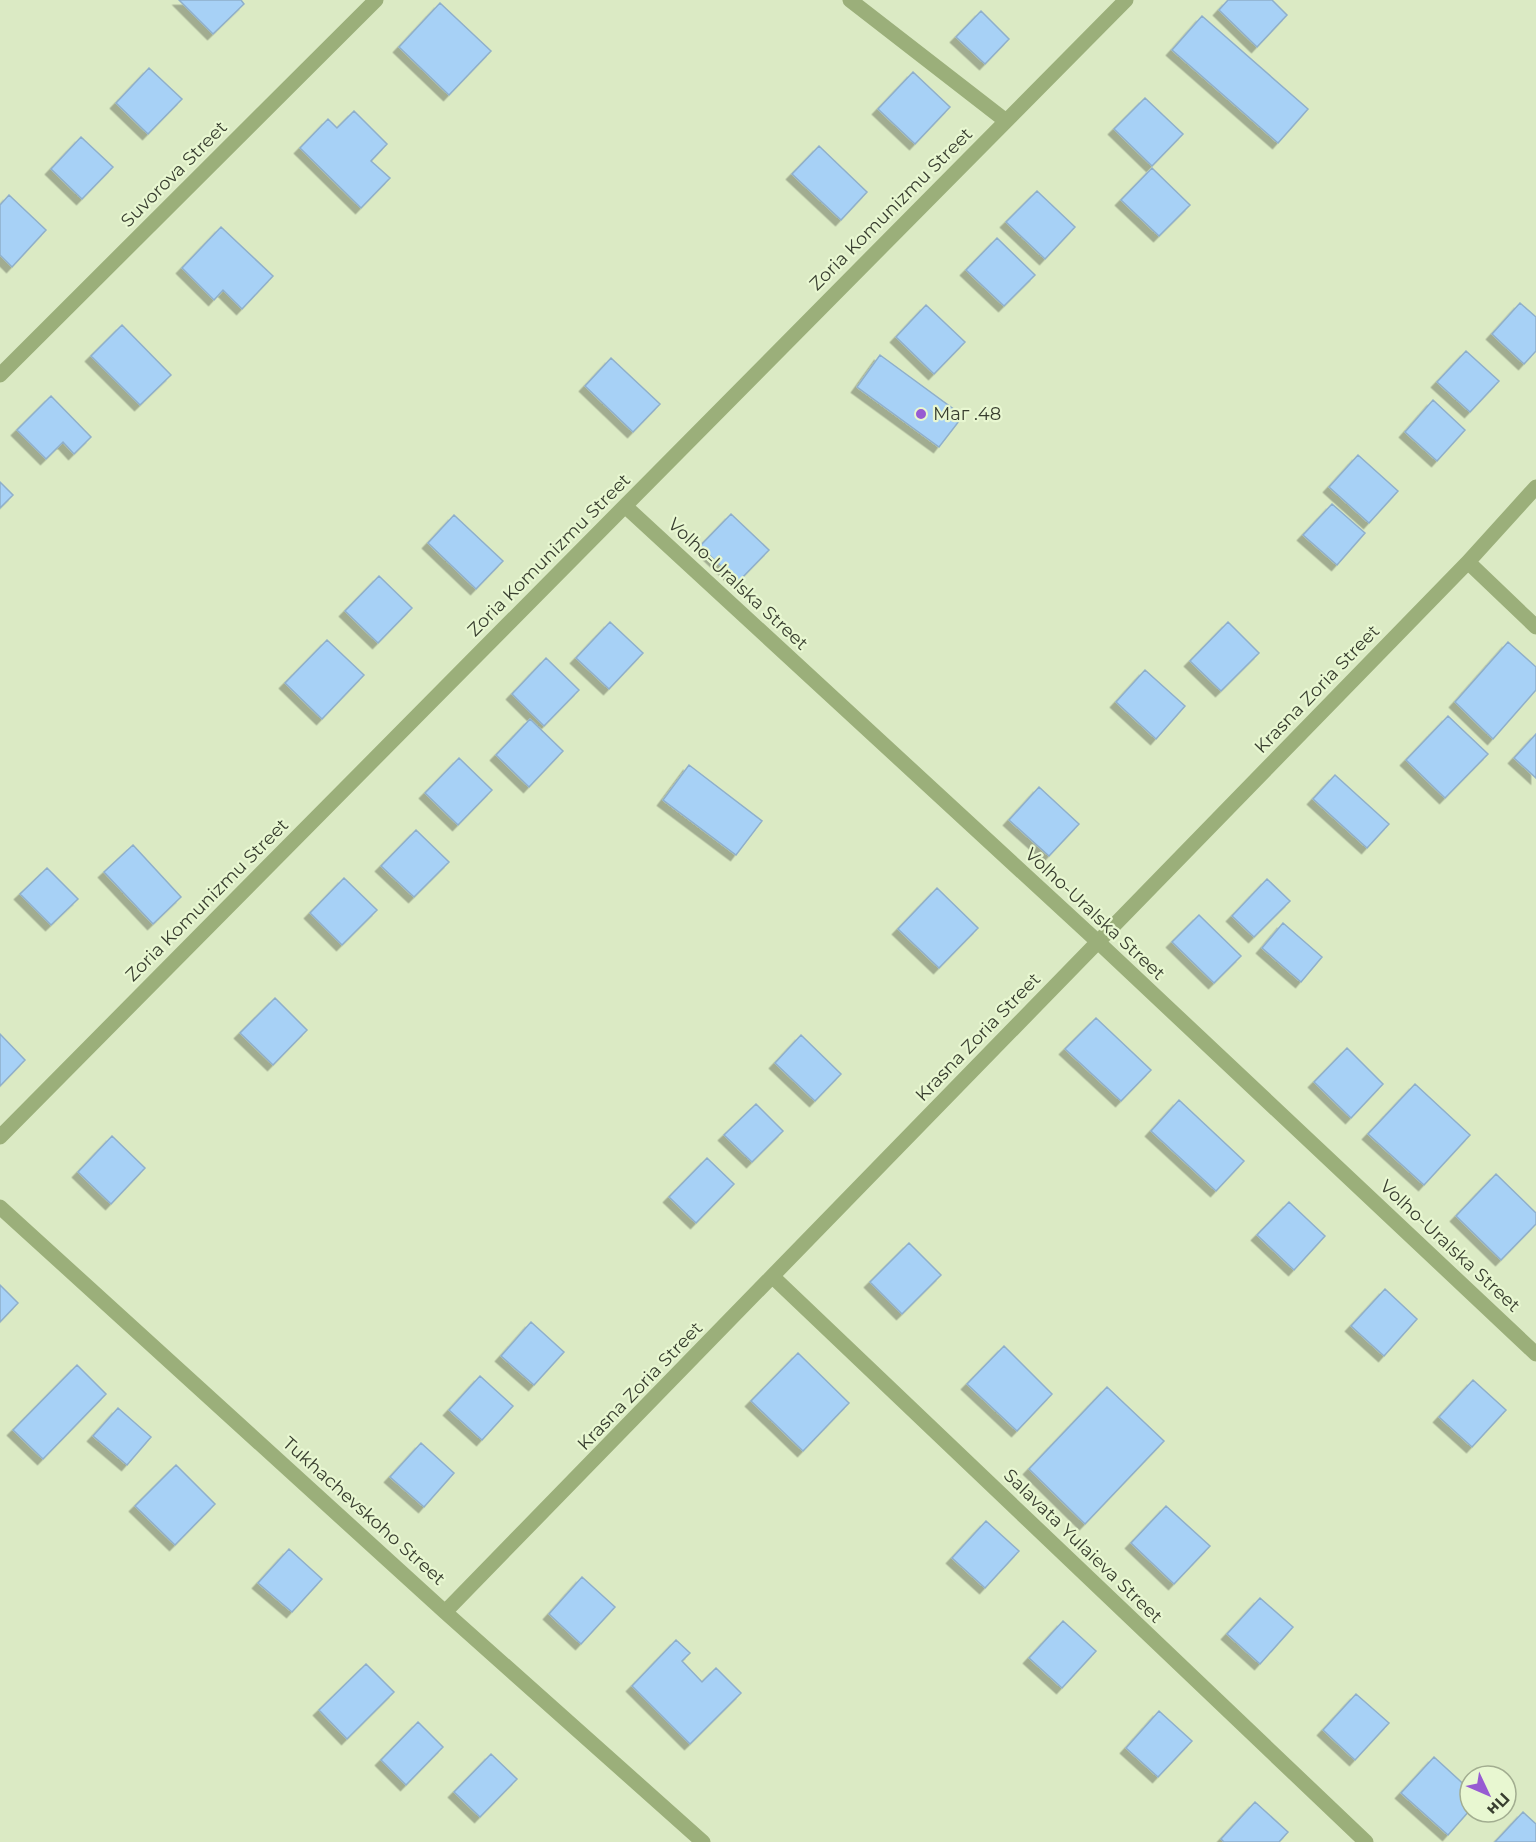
<svg xmlns="http://www.w3.org/2000/svg" width="1536" height="1842" font-family="Montserrat,sans-serif">
	<defs>
		<filter id="shadow"><feDropShadow dx="-5.5" dy="5.5" stdDeviation="0" flood-color="#0004"/></filter>
	</defs>
	<rect width="100%" height="100%" fill="#dbeac4"/>
	<path fill="#a7d1f6" stroke="#8fafca" stroke-width="1.5" filter="url(#shadow)" d="M179,0H241L244,4L213,34Z
		M1228,0H1272L1287,15L1257,47L1219,10Z
		M440,3L491,51L449,95L399,47Z
		M981,11L1009,39L985,64L956,37Z
		M1202,16L1308,109L1278,143L1172,50Z
		M149,68L182,99L148,134L116,103Z
		M913,72L950,107L915,144L878,109Z
		M1145,98L1183,134L1152,166L1114,129Z
		M354,111L387,144L371,161L390,178L361,208L300,148L328,119L337,128Z
		M81,137L113,167L82,199L51,169Z
		M819,146L867,192L841,220L792,174Z
		M1152,168L1190,205L1159,236L1121,200Z
		M1037,191L1075,227L1045,259L1006,222Z
		M9,195L46,230L12,267L0,255V205Z
		M221,227L273,276L242,309L223,290L214,300L182,268Z
		M997,238L1035,275L1004,306L966,270Z
		M1520,303L1536,317V351L1524,364L1492,334Z
		M926,305L965,342L934,374L896,337Z
		M122,325L171,375L140,405L91,356Z
		M1466,351L1499,381L1470,412L1437,382Z
		M880,355L963,416L939,447L857,387Z
		M611,358L660,404L633,432L585,386Z
		M51,396L91,437L74,454L63,442L46,459L17,430Z
		M1433,400L1465,430L1437,461L1405,432Z
		M1358,455L1398,491L1369,523L1329,487Z
		M0,482L13,495L0,508Z
		M1332,504L1365,533L1337,565L1303,535Z
		M731,514L769,550L738,582L700,546Z
		M454,515L503,561L476,589L428,543Z
		M379,576L412,608L378,643L345,611Z
		M610,622L643,653L609,689L576,658Z
		M1228,622L1259,653L1221,691L1190,661Z
		M327,640L364,675L322,719L285,683Z
		M1508,642L1536,667V690L1493,739L1455,702Z
		M546,658L579,690L544,726L512,694Z
		M1145,670L1185,706L1156,739L1116,702Z
		M1448,716L1488,754L1445,798L1406,760Z
		M530,719L563,751L529,787L496,755Z
		M1536,734V778L1514,758Z
		M459,758L492,790L458,825L425,793Z
		M689,765L762,821L736,855L663,800Z
		M1335,775L1389,824L1367,848L1313,799Z
		M1039,787L1079,824L1049,856L1009,820Z
		M416,830L449,862L414,897L381,866Z
		M133,845L181,897L153,924L104,872Z
		M47,868L78,899L51,925L20,894Z
		M344,878L377,910L342,945L310,913Z
		M1267,879L1290,901L1254,937L1232,916Z
		M937,888L978,928L939,968L898,929Z
		M1199,915L1241,956L1214,983L1172,942Z
		M1283,923L1322,957L1301,982L1262,948Z
		M275,998L307,1030L273,1065L240,1033Z
		M1096,1018L1151,1070L1121,1101L1065,1049Z
		M0,1034L25,1060L0,1086Z
		M801,1035L841,1074L815,1101L775,1063Z
		M1347,1048L1383,1084L1351,1118L1314,1082Z
		M1415,1084L1470,1135L1424,1185L1368,1134Z
		M1179,1100L1244,1161L1216,1191L1151,1131Z
		M756,1104L783,1131L752,1162L724,1135Z
		M112,1136L145,1168L111,1204L78,1172Z
		M707,1158L734,1184L696,1223L669,1197Z
		M1496,1174L1536,1213V1224L1501,1260L1456,1216Z
		M1289,1202L1325,1236L1294,1270L1257,1235Z
		M909,1243L941,1275L902,1314L870,1282Z
		M0,1285L18,1303L0,1322Z
		M1385,1289L1417,1319L1384,1356L1351,1326Z
		M531,1322L564,1352L534,1385L501,1356Z
		M1004,1346L1052,1394L1017,1431L967,1384Z
		M798,1353L849,1403L803,1451L751,1401Z
		M77,1365L106,1394L43,1459L13,1430Z
		M480,1376L513,1406L482,1440L449,1410Z
		M1473,1380L1506,1410L1472,1447L1439,1417Z
		M1107,1387L1164,1441L1085,1524L1029,1469Z
		M118,1408L151,1437L127,1465L93,1436Z
		M421,1443L454,1473L424,1507L390,1477Z
		M176,1465L215,1504L175,1545L135,1506Z
		M1166,1506L1210,1546L1174,1584L1131,1543Z
		M986,1521L1019,1551L985,1588L952,1558Z
		M289,1549L322,1579L292,1612L258,1583Z
		M582,1577L615,1607L581,1644L549,1614Z
		M1260,1598L1293,1627L1260,1664L1227,1634Z
		M1063,1621L1096,1651L1062,1688L1029,1658Z
		M676,1640L690,1653L682,1661L702,1682L716,1668L741,1693L690,1744L632,1686Z
		M366,1664L394,1692L347,1739L319,1710Z
		M1356,1694L1389,1723L1355,1760L1323,1730Z
		M1159,1711L1192,1741L1158,1777L1126,1748Z
		M418,1722L443,1747L406,1785L381,1760Z
		M491,1754L517,1779L480,1817L454,1792Z
		M1434,1757L1470,1790V1810L1448,1835L1401,1793Z
		M1255,1802L1288,1832L1279,1842H1224L1221,1839Z
		M1523,1812L1536,1824V1842H1495Z"/>
	<g fill="none" stroke-linecap="round" stroke-linejoin="round">
		<path stroke="#9baf7a" stroke-width="15" d="M850,0L1006,121
			M0,375L376,0
			M625,506L1097,941L1536,1354
			M1468,562L1536,627
			M0,1137L1126,0
			M0,1207L445,1612L703,1842
			M773,1277L1366,1842
			M445,1612L1468,562L1536,487"/>
	</g>
	<circle fill="#975bd2" stroke="#e8f7d1" stroke-width="2" cx="921" cy="414" r="6"/>
	<g text-anchor="middle" dominant-baseline="central" stroke-width="4.5" stroke-linejoin="round" paint-order="stroke">
		<g font-size="18" fill="#383e2f" stroke="#e8f7d1">
			<text transform="translate(174 174) rotate(-45)">Suvorova Street</text>
			<text transform="translate(891 209) rotate(-45)">Zoria Komunizmu Street</text>
			<text transform="translate(549 555) rotate(-45)">Zoria Komunizmu Street</text>
			<text transform="translate(738 584) rotate(43)">Volho-Uralska Street</text>
			<text transform="translate(1317 689) rotate(-46)">Krasna Zoria Street</text>
			<text transform="translate(207 900) rotate(-45)">Zoria Komunizmu Street</text>
			<text transform="translate(1095 914) rotate(43)">Volho-Uralska Street</text>
			<text transform="translate(978 1037) rotate(-46)">Krasna Zoria Street</text>
			<text transform="translate(1450 1246) rotate(43)">Volho-Uralska Street</text>
			<text transform="translate(640 1386) rotate(-46)">Krasna Zoria Street</text>
			<text transform="translate(364 1511) rotate(42)">Tukhachevskoho Street</text>
			<text transform="translate(1083 1546) rotate(44)">Salavata Yulaieva Street</text>
		</g>
		<g font-size="18" fill="#383e2f" stroke="#e8f7d1" text-anchor="start">
			<text x="933" y="414">Маг .48</text>
		</g>
	</g>
	<g transform="translate(1488 1794) rotate(134)"><circle r="28" fill="#e8f7d1" stroke="#a2ad90" stroke-width="1.5"/>
	<path d="M0-4.5L10 22L0 15L-10 22Z" fill="#975bd2"/>
	<text y="-9" font-size="16" font-weight="bold" text-anchor="middle" fill="#383e2f">Пн</text>
	</g>
</svg>
